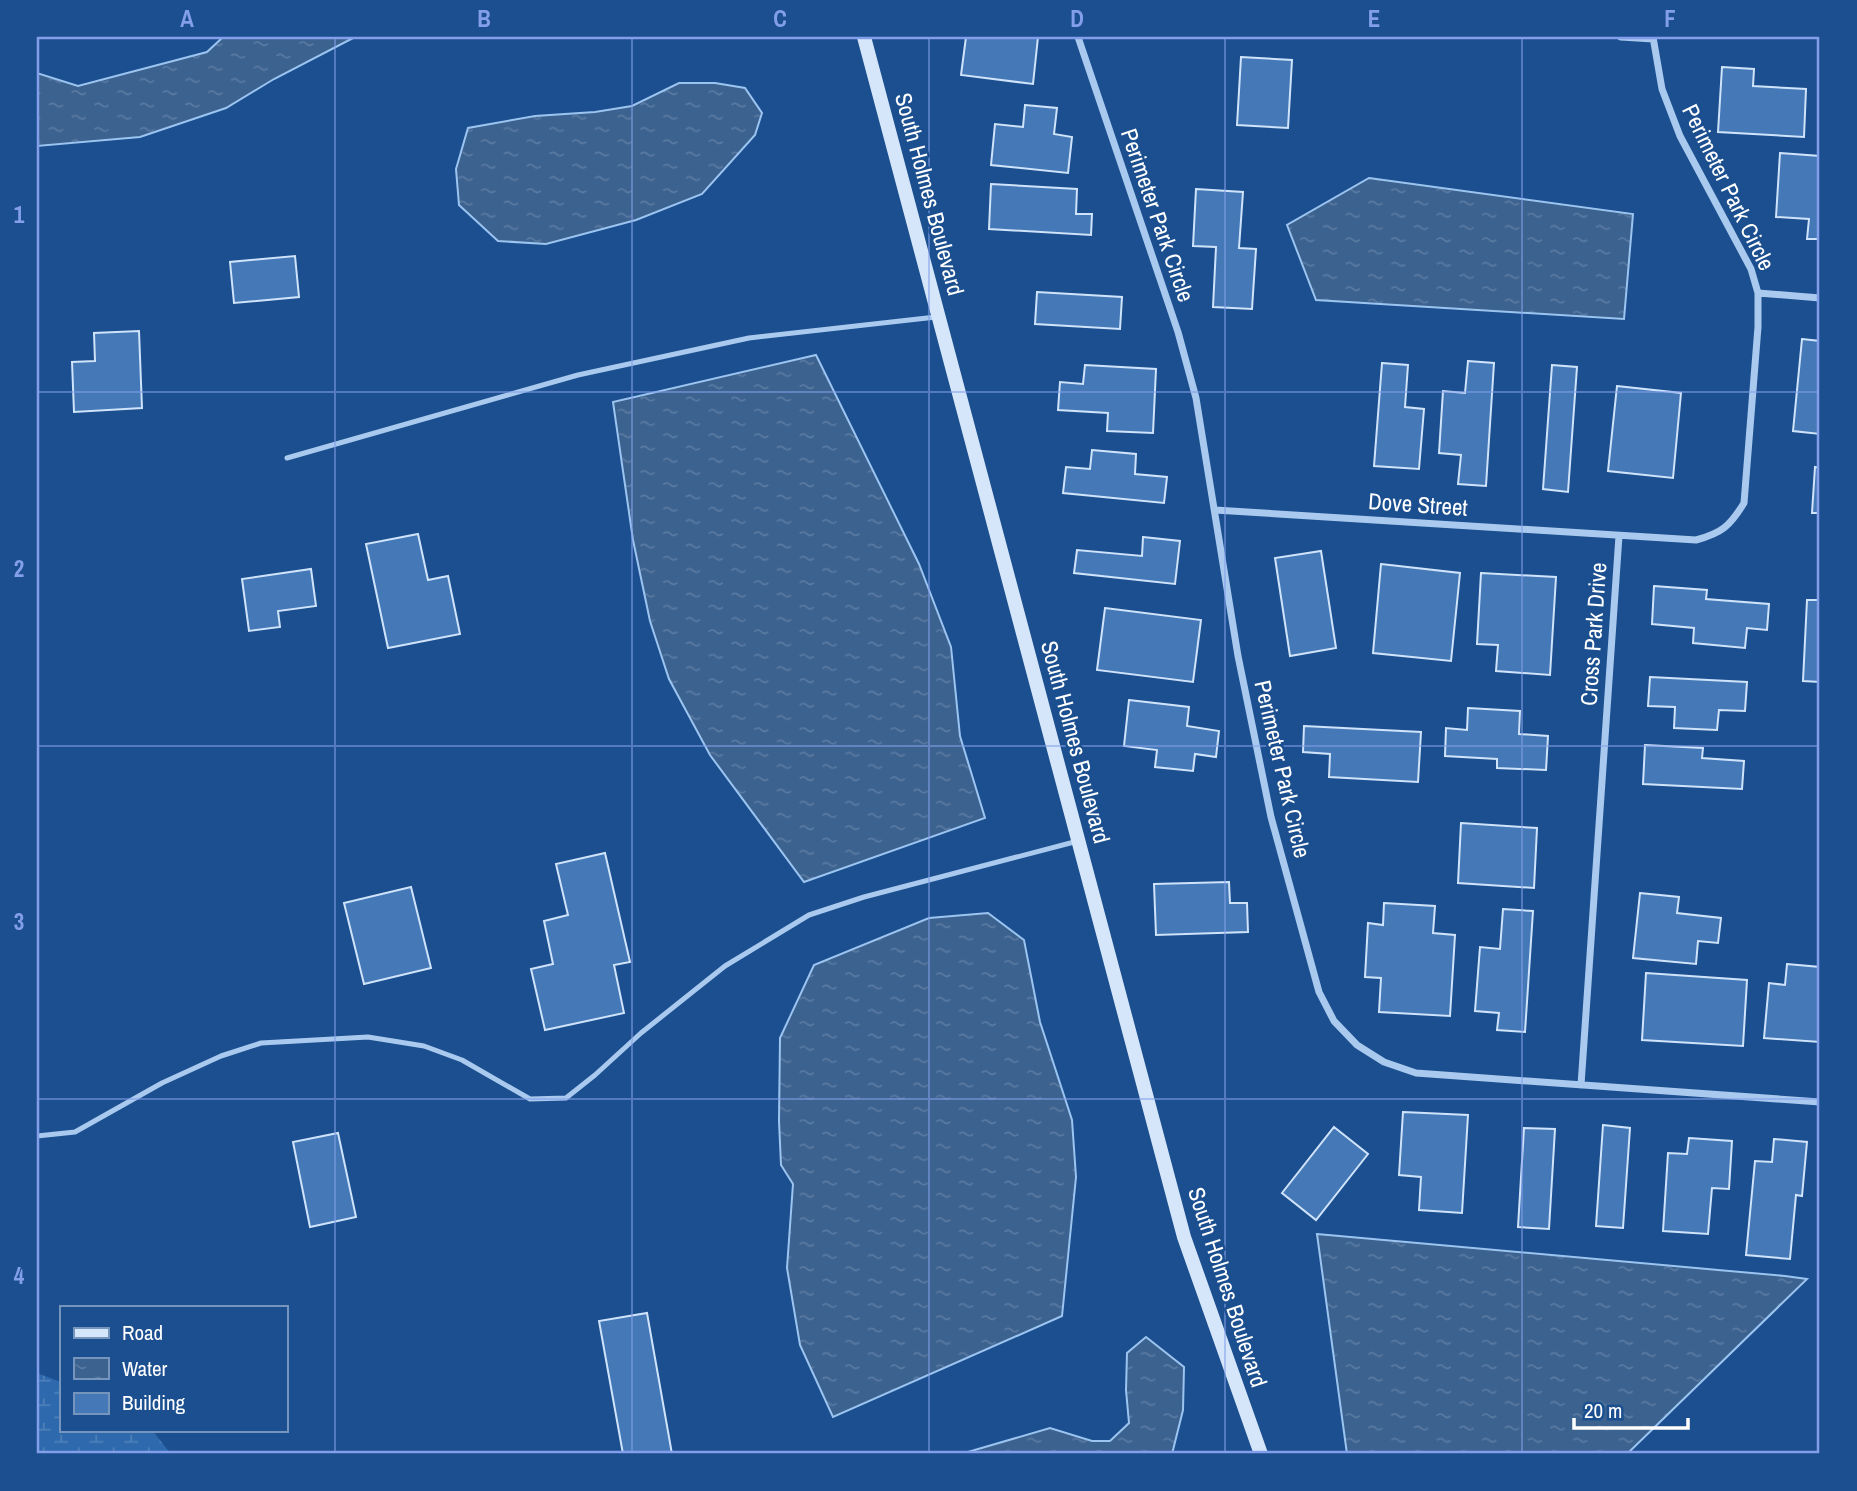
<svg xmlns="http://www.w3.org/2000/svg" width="1857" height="1491" font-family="'Archivo Narrow',sans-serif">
	<defs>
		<pattern id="wetland-marsh" width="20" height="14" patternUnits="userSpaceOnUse" patternTransform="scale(1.75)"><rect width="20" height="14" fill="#2e69ad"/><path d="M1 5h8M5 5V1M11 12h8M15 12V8" fill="none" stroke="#4d80b9"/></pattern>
		<pattern id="water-ripples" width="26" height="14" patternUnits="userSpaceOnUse" patternTransform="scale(1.75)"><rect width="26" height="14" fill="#3c6290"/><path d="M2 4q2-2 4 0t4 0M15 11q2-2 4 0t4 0" fill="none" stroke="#597aa1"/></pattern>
	</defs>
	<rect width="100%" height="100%" fill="#1b4f8f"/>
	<path fill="url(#wetland-marsh)" d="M37,1373L61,1382V1430H152L171,1454H37Z"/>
	<path fill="url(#water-ripples)" stroke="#9cc4f0" stroke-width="2" d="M223,37H355L274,79L226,108L140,137L37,146V73L78,86L207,52Z
		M679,83H715L745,88L762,113L755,135L702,194L636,220L546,244L498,241L459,205L456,169L468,128L535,116L595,112L632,106Z
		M1369,178L1633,214L1624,319L1316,300L1287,225Z
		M816,355L919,564L951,647L960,736L985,818L804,882L710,755L669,679L650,621L633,540L613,402Z
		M988,913L1024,940L1040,1022L1072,1120L1076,1177L1062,1316L833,1417L800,1345L787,1268L793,1184L781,1165L779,1121L780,1038L814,965L929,918Z
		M1317,1234L1785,1276L1807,1279L1627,1454H1347Z
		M1146,1337L1184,1367L1183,1410L1172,1454H961L1050,1428L1092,1441H1110L1129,1423L1126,1390L1127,1353Z"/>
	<path fill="#4478b7" stroke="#cfe3fa" stroke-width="2" d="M966,37H1038L1033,84L961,75Z
		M1241,57L1292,60L1288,128L1237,125Z
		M1722,67L1754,69L1753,86L1806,89L1804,137L1718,132Z
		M1025,105L1057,108L1054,134L1072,137L1068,173L991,165L995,124L1023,127Z
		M1780,153L1820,156V239H1807L1809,219L1776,217Z
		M991,184L1077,189L1076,214H1092L1091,235L989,229Z
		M1196,189L1243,192L1239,248L1256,249L1252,309L1213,307L1216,247L1193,246Z
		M295,256L299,297L234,303L230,262Z
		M1037,292L1122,297L1120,329L1035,324Z
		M139,331L142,408L74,412L72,362L95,361L94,333Z
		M1802,339L1820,341V434L1793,431Z
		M1468,361L1494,363L1486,486L1458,484L1461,455L1439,453L1443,391L1465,393Z
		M1382,363L1408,365L1405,407L1424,409L1419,469L1374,466Z
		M1085,365L1156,369L1153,433L1107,431L1108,413L1058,410L1060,382L1083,384Z
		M1552,365L1577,367L1568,492L1543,489Z
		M1617,386L1681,393L1673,478L1608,471Z
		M1092,450L1136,454L1135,474L1167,477L1164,503L1063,493L1066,467L1090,469Z
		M1815,467L1820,468V513H1812Z
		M418,534L428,580L448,576L460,634L388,648L366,544Z
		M1143,537L1180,541L1175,584L1074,573L1077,550L1142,556Z
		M1321,551L1336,648L1290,656L1275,558Z
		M1381,564L1460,573L1451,661L1373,653Z
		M311,569L316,606L278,611L280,627L249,631L242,579Z
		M1481,573L1556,577L1550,675L1496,671L1498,645L1477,644Z
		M1654,586L1707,590L1706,599L1769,604L1767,630L1747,628L1745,648L1693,643L1694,628L1652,624Z
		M1807,600H1820V682L1803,681Z
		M1105,608L1201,620L1193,682L1097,670Z
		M1650,677L1747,682L1745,711L1719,710L1717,730L1674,728L1675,707L1648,706Z
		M1129,700L1189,707L1187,726L1219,731L1216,757L1195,754L1193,771L1155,767L1157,750L1124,746Z
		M1468,708L1520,711L1519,734L1548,736L1546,770L1497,768V759L1445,756L1446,728L1467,730Z
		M1304,726L1421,732L1418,782L1329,777L1330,754L1303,752Z
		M1645,745L1703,748L1702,758L1744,761L1742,789L1643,784Z
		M1461,823L1537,828L1534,888L1458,883Z
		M605,853L630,962L614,965L624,1013L545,1030L531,969L553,964L544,921L568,915L556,864Z
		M1229,882L1230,903H1247L1248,932L1156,935L1154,884Z
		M411,887L431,968L364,984L344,903Z
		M1640,893L1679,897L1677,913L1721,918L1718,943L1698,941L1696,964L1633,958Z
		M1384,903L1435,906L1433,933L1455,935L1450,1016L1379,1012L1381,978L1365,977L1368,923L1383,925Z
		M1503,909L1533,911L1525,1032L1497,1030L1499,1013L1475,1011L1480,947L1500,949Z
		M1787,964L1820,967V1042L1764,1038L1769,983L1785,985Z
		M1646,973L1747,980L1743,1046L1642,1040Z
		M1403,1112L1468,1115L1462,1213L1419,1210L1421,1177L1399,1175Z
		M1603,1125L1630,1128L1623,1228L1596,1226Z
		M1334,1127L1368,1154L1316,1220L1282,1193Z
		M1524,1128L1555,1129L1549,1229L1518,1227Z
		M338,1133L356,1217L310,1227L293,1142Z
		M1689,1138L1732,1141L1729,1189L1712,1188L1708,1234L1663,1231L1668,1153L1687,1154Z
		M1774,1139L1807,1142L1802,1196L1796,1195L1790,1259L1746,1255L1755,1161L1772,1162Z
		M647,1313L672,1454H623L599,1321Z"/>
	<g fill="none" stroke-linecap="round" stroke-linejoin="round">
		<path stroke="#a9c9ee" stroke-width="5" d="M287,458L578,375L749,338L936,317
			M37,1136L75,1132L162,1083L221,1056L261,1043L368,1037L424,1046L462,1060L530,1099L566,1098L595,1075L641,1033L725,966L809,915L864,897L1078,841"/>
		<path stroke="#a9c9ee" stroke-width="7" d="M1078,37L1178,332L1196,398L1238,656L1271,817L1319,992L1334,1021L1357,1045L1384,1062L1416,1073L1820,1102
			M1621,37L1653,39
			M1758,293L1820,298
			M1215,510L1696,540C1722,533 1730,526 1744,503L1758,327V293L1751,269L1680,136L1662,89L1653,37
			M1581,1085L1619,536"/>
		<path stroke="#d6e6fa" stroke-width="14" d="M864,37L1184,1237L1261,1454"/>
	</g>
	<path fill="none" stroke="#839eea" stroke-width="2" stroke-opacity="0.55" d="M335,37V1454M632,37V1454M929,37V1454M1225,37V1454M1522,37V1454M37,392H1820M37,746H1820M37,1099H1820"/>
	<g text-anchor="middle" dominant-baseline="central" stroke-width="5" stroke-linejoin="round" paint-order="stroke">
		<g font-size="23" fill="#fff" stroke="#1b4f8f">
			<text transform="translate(1729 187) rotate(64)">Perimeter Park Circle</text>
			<text transform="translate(930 194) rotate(75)">South Holmes Boulevard</text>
			<text transform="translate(1158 215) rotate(71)">Perimeter Park Circle</text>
			<text transform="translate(1418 504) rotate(4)">Dove Street</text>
			<text transform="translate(1593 634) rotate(-86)">Cross Park Drive</text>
			<text transform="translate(1076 742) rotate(75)">South Holmes Boulevard</text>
			<text transform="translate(1283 769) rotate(77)">Perimeter Park Circle</text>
			<text transform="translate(1228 1287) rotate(72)">South Holmes Boulevard</text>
		</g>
	</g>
	<rect width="1857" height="1491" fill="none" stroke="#1b4f8f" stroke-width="77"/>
	<rect x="60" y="1306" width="228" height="126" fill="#1b4f8f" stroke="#7695bc" stroke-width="2"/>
	<rect x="74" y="1328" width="35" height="10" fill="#d6e6fa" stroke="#7695bc" stroke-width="2"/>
	<text x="122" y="1340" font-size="21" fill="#ffffff">Road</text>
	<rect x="74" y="1358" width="35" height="21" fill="url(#water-ripples)" stroke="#7695bc" stroke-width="2"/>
	<text x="122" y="1376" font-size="21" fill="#ffffff">Water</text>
	<rect x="74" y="1393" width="35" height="21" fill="#4478b7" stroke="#7695bc" stroke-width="2"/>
	<text x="122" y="1410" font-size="21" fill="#ffffff">Building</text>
	<path d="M1574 1418v10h114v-10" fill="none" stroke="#ffffff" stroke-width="3.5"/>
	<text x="1584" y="1418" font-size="21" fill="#ffffff" stroke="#1b4f8f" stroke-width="5" paint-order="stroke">20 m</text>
	<rect x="38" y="38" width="1780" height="1414" fill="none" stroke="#839eea" stroke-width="2.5"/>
	<g font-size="23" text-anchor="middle" font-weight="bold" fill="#839eea">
		<text x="187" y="27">A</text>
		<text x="484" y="27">B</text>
		<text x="780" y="27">C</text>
		<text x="1077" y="27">D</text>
		<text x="1374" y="27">E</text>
		<text x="1670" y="27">F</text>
		<text x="19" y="223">1</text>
		<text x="19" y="577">2</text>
		<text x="19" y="930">3</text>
		<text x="19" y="1284">4</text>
	</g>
</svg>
